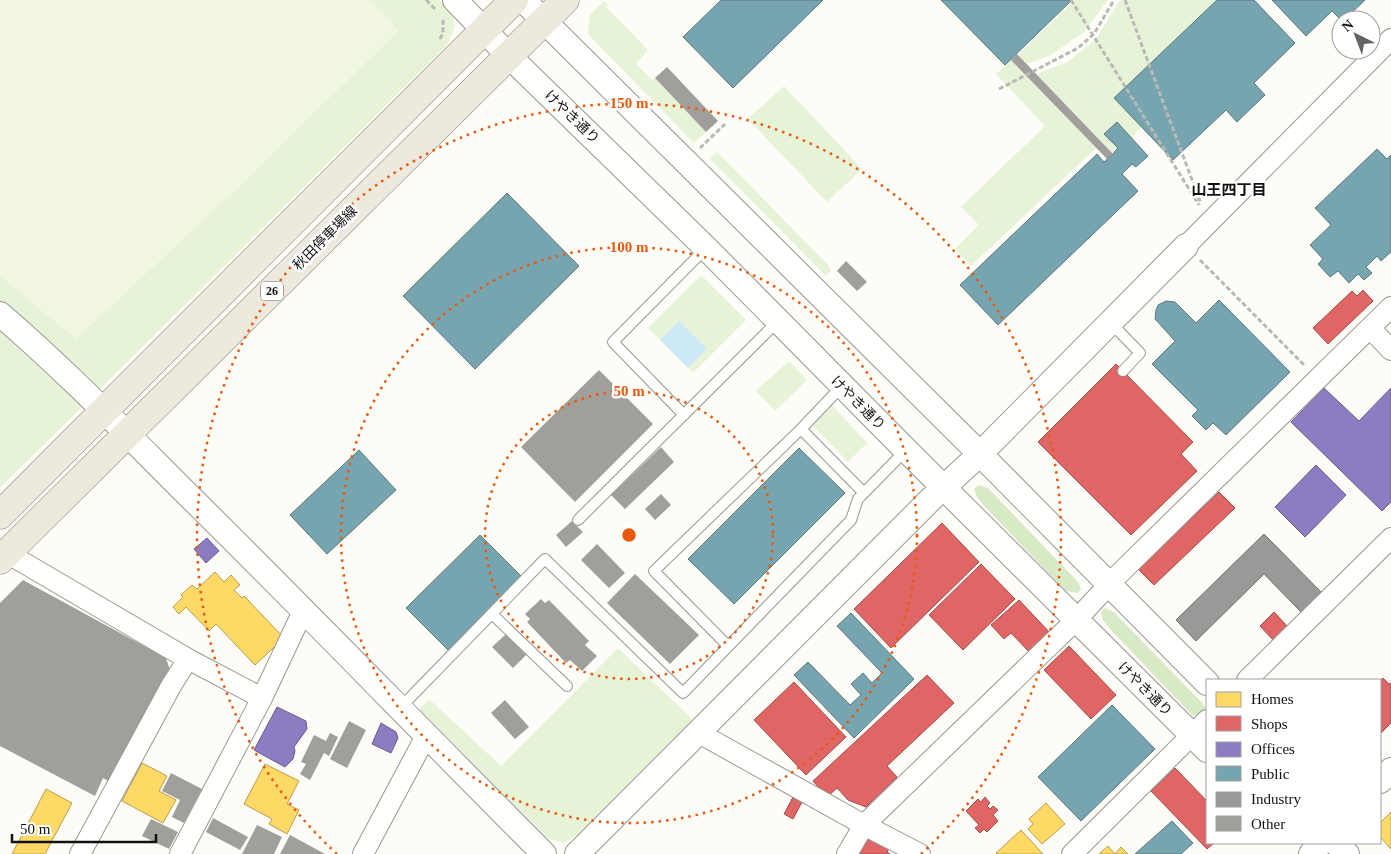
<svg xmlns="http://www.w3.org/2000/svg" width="1391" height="854" font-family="'Times New Roman','Noto Sans JP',serif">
	<rect width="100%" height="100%" fill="#fdfcf7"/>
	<path fill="#e7f3d7" d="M0,0H439C457,17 459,23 447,45L0,488Z
		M1075,0H1108L1084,32L1051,55L1027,64L1018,55Z
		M1120,0H1217L1114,97L1142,127L1131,138L1105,134L1118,148L1113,154L1037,74L1068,62L1096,39Z
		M604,1L608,5L606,7L648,50L636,64L652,80L655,78L706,132L694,143L588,34L590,15Z
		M1011,60L1096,148L971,266L955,249L979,225L961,207L1045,126L996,74Z
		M784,86L862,169L827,202L748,119Z
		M717,152L828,265L831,271L826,276L710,159Z
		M701,275L746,320L693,373L688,368L707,349L679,321L660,340L648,328Z
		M789,361L807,380L775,411L756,391Z
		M831,404L867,443L848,462L811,424Z
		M618,648L696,723L583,832L563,843L546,837L418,711L429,699L501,766Z"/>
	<path fill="#d8eac5" d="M979,485L988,488L1078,582L1081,590L1077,593L1066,591L985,507L977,497L974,489Z
		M1105,608L1114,612L1204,705L1207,714L1204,717L1192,715L1111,630L1103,620L1101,612Z"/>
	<path fill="#f0f6e1" d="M0,0H369L399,30L243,183L76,339L0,276Z"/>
	<path fill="#cde8f7" d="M679,321L707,349L688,368L660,340Z"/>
	<path fill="#ffd966" stroke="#b89d4c" d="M215,572L224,582L231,575L240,585L234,590L242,598L244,596L284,638L255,665L216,624L209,631L186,607L179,614L173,607L183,597L181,595L192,585L197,589Z
		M142,763L167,776L159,791L176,800L163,823L122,801Z
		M265,764L299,781L287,804L299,810L287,834L269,824L272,819L244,804Z
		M46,789L72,803L45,854H12Z
		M1046,803L1065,824L1042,844L1028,829L1033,824L1029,819Z
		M1391,812V849L1380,837V823Z
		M1021,830L1043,854H997L996,853Z
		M1108,846L1115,854L1121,847L1128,854H1099Z"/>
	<path fill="#e06666" stroke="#a24c4c" d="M1363,290L1373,301L1328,344L1313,328L1352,291L1357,296Z
		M1116,364L1193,442L1181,454L1197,471L1131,535L1038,442Z
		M1219,492L1235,508L1154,585L1138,569Z
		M942,523L979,562L891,648L854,609Z
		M981,564L1015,599L963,650L929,615Z
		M1019,600L1053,636L1032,655L1011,633L1004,639L991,625Z
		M1274,612L1288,627L1274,641L1260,626Z
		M1069,646L1116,695L1091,719L1044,670Z
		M927,675L954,703L887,766L897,777L866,807L848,800L837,788L827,797L813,781Z
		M1383,678L1389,684L1391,683V723L1380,734V681Z
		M794,682L846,737L806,775L754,720Z
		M1175,768L1207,801V843H1214L1207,849L1151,791Z
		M793,797L802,802L793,819L784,814Z
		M985,797L990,803L987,806L990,809L993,806L998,810L993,815L998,821L987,832L984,829L980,833L975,828L979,825L966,811L978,799L981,802Z
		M872,837L890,847L887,852L890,854H857L866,838Z"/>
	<path fill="#8e7cc3" stroke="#685c8e" d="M1324,388L1359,421L1391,388V502L1382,511L1291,422Z
		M1316,465L1346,495L1305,537L1275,507Z
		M207,538L219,551L206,563L194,549Z
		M277,707L306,721L307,729L294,747L295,751L293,759L285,767L254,750Z
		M381,723L396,732L398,738L391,753L372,744Z"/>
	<path fill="#76a5af" stroke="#587980" d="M721,0H823L733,88L683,37Z
		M941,0H1023L1024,1L1026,0H1072L1005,65Z
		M1217,0H1254L1295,43L1254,83L1265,95L1237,122L1226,110L1173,160L1114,98Z
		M1272,0H1365L1344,20H1341L1332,11L1306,36Z
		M1117,122L1148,156L1136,167L1132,164L1122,174L1138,191L998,325L960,285L1097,154L1104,162L1113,154L1118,148L1104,134Z
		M1377,149L1387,159L1391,155V252L1381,261L1377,256L1366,267L1372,273L1364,280L1358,274L1349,283L1338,271L1330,277L1318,264L1323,259L1310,245L1331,225L1315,208Z
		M507,193L579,266L475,369L403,296Z
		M1219,300L1290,372L1226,435L1213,423L1206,430L1192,416L1198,410L1152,364L1175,341L1155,319L1156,310L1158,305L1166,301L1175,302L1196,323Z
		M799,448L845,493L734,604L688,559Z
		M359,450L396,490L327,554L290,515Z
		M480,535L522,577L449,651L406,608Z
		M851,613L914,679L854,738L794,675L808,662L850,705L861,695L851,684L863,673L872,683L882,673L837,626Z
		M1112,705L1155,749L1081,821L1038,777Z
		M1172,821L1193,843L1181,854H1135Z"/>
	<path fill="#999" stroke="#707070" d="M1264,534L1322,593L1302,613L1264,574L1196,641L1176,620Z"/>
	<path fill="#a19f9c" d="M1017,54L1113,154L1107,159L1011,60Z
		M667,67L718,121L706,132L655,78Z
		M846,261L867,282L857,291L837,271Z
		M599,370L653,424L575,502L521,447Z
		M661,447L674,462L625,509L611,495Z
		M661,494L671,505L655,520L645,509Z
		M572,521L583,532L566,547L556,535Z
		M597,544L625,573L609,588L581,560Z
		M635,574L699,635L670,664L607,603Z
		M23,580L166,658L170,670L110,782L103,778L95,796L0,746V603Z
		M541,599L545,603L549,600L589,641L585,645L597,656L582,671L570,660L566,663L527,622L530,619L525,614Z
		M506,634L526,655L513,668L492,647Z
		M505,700L529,727L515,739L491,713Z
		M349,721L366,730L347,768L330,759Z
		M330,733L338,737L329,756L324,753L310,780L300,774L306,764L301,762L314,735L326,741Z
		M171,773L202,789L184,823L172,817L180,800L162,791Z
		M213,818L248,837L240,850L206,832Z
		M151,819L178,832L169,849L142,836Z
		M257,825L282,837L274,854H242Z
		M290,835L325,854H280Z"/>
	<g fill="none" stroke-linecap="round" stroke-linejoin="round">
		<defs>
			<path id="service" d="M1110,322L1140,353L1123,371
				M684,415L613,342L706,248
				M801,429L842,386
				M578,520L778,321
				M492,614L567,686
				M728,646L654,571L801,429L864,493
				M400,708L545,559L683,693L851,520L858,499L906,450"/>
			<path id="minor" d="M1186,246L1391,39
				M1370,328L1391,350
				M7,553L188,659
				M1247,680L1391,538
				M699,733L864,825L920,854
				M80,854L171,686L188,659L262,698L304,609
				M180,854L262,698
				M363,854L426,736
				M847,854L864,825L1076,620L1118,575L1391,307
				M1072,854L1207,720"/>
			<path id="tertiary" d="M455,0L509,56L706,248L906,450L1207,750
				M523,0L980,454L1207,683
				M0,314C64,369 123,430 183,490C305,610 423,733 544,854
				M1380,781L1391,770
				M1336,843L1347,854
				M577,854L932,498L980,454L1186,246
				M1311,854L1321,843"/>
			<path id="primary" d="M0,515L514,0
				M0,560L565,0"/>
		</defs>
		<use href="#service" stroke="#979795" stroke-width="12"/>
		<use href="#minor" stroke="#979795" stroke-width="22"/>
		<use href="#tertiary" stroke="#979795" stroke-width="26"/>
		<use href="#primary" stroke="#858482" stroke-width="29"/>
		<path stroke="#b9b9b8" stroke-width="3" stroke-dasharray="5 2.5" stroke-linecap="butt" d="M426,0L436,10
			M1071,0L1199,205
			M1125,0L1201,204
			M440,39L443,33V19
			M999,89L1078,48L1094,34L1114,0
			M700,148L725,124
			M1200,260L1304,365"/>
		<use href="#service" stroke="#fffffe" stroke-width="10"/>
		<use href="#minor" stroke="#fffffe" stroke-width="20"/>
		<use href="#tertiary" stroke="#fffffe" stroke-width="24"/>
		<use href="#primary" stroke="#ede9dc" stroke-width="28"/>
	</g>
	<g fill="none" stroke="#e8590c" stroke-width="2.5" stroke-dasharray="2.5 5">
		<circle cx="629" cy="535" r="144"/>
		<circle cx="629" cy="535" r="288"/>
		<path d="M337 854A432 432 0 1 1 921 854"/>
	</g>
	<g text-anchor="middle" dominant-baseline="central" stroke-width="5" stroke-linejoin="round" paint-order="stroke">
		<rect fill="#fff" stroke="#585858" stroke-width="1" x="261" y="281.5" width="22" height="19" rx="4"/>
		<g font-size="12" font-weight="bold" fill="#111">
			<text x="272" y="291">26</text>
		</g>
		<g font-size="14" fill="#111" stroke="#fff">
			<text transform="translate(572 117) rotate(44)">けやき通り</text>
			<text transform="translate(325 238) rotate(-45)">秋田停車場線</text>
			<text transform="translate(858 403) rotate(45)">けやき通り</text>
			<text transform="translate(1145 689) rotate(45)">けやき通り</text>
		</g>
		<g font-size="15" font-weight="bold" fill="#111" stroke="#fff">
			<text x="1229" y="190">山王四丁目</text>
		</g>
	</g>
	<circle cx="629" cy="535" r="8" fill="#e8590c" stroke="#fff" stroke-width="2.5"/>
	<g font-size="15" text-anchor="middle" font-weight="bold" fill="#e8590c" stroke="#fff" stroke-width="5" stroke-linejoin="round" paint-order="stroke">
		<text x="629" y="108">150 m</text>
		<text x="629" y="252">100 m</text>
		<text x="629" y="396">50 m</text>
	</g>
	<rect x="1206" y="679" width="175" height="165" fill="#ffffff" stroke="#a0a0a0"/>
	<rect x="1216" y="692" width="25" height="15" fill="#ffd966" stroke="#a0a0a0"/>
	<text x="1251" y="704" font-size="15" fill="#111111">Homes</text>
	<rect x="1216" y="716" width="25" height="15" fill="#e06666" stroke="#a0a0a0"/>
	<text x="1251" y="729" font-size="15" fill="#111111">Shops</text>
	<rect x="1216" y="742" width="25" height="15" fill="#8e7cc3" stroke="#a0a0a0"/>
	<text x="1251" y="754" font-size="15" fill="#111111">Offices</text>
	<rect x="1216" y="766" width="25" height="15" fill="#76a5af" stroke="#a0a0a0"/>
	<text x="1251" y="779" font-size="15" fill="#111111">Public</text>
	<rect x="1216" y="792" width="25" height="15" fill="#999999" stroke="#a0a0a0"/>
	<text x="1251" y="804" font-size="15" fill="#111111">Industry</text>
	<rect x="1216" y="816" width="25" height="15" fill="#a19f9c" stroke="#a0a0a0"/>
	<text x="1251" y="829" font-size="15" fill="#111111">Other</text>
	<g transform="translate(1356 35) rotate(318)"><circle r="24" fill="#ffffff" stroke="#a0a0a0"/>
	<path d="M0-4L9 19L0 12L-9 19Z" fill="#646362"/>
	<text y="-8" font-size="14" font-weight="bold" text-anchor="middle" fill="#111111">N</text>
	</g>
	<path d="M12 834v8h144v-8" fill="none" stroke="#111111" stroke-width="2.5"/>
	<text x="20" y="834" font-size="15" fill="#111111" stroke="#ffffff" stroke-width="4" paint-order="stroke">50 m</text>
</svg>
